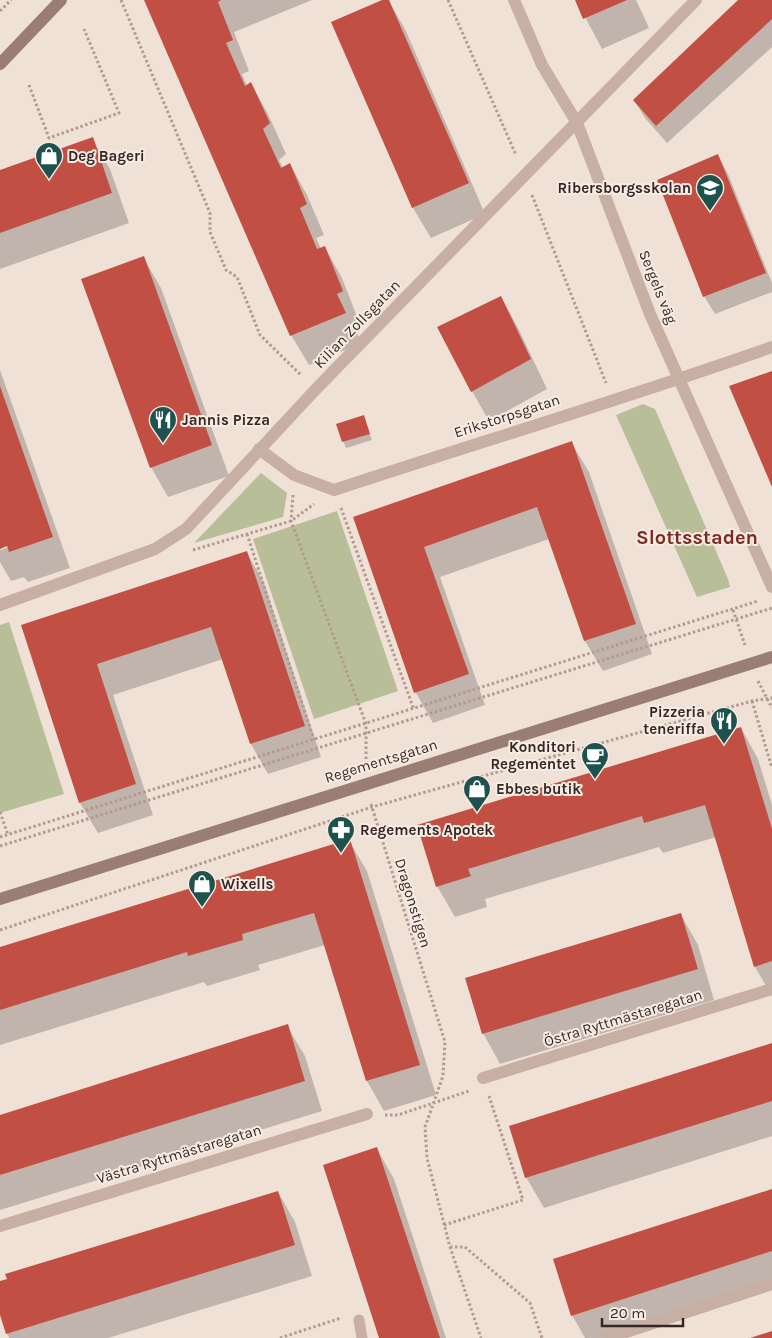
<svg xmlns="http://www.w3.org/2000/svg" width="772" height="1338" font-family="Karla,sans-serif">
	<rect width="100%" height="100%" fill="#f0e1d7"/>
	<path fill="#b7be98" d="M643,404L655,409L728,579L730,587L697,597L616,415Z
		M261,473L287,493L283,517L194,543Z
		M337,511L398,691L314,719L253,539Z
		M9,622L64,794L0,813V625Z"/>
	<path fill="#0003" d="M146,0H312L234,32L249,71L242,74L247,86L251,84L268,114L286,154L279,160L283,168L290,164L307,195L324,235L316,238L321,249L325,248L342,278L359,322L353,325L362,343L309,365L291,335Z
		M385,0H388L405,29L485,214L431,238L413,208L333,23Z
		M576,0H636L649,28L602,49Z
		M740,0H772V47L667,143L645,118L634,100Z
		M92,139L110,169L129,223L0,269V171Z
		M718,156L728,174L772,283V292L715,314L704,296Z
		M143,257L161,288L229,476L168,497L151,467Z
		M501,297L518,328L547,389L489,421L472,391Z
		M0,370L70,568L28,582L24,577L11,581L0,562V550L13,546V543L0,547Z
		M363,417L372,440L346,448L337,425Z
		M571,442L589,472L652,654L603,671L585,641L549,539L440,577L485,705L433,723L416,693L354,518Z
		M247,553L264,583L321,757L268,774L251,744L223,659L113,695L153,815L98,833L80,803L23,626Z
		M741,728L758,759L772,805V996L755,967L716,837L663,853L659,847L485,899L487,907L455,917L437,886L419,826Z
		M349,841L367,871L436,1095L384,1111L367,1081L325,945L258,965L260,970L207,986L204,982L0,1045V948Z
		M681,915L698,945L714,1000L500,1064L483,1033Z
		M287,1026L305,1056L322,1111L0,1210V1116Z
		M772,1044V1136L544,1208L526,1177Z
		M377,1149L394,1179L446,1338H380Z
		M772,1190V1287L612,1338H585L572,1315Z
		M278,1192L295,1222L312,1276L108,1338H9L7,1333L0,1311V1282Z"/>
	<path fill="#c24f43" d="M144,0H221L218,2L233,40L226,43L245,86L251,82L270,123L263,129L281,168L290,163L307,204L300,208L317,249L325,246L343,291L337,294L346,313L290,336Z
		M382,0H389L469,183L412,208L331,22Z
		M575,0H627L583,19Z
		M738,0H772V19L656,126L633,100Z
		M93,137L112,193L0,233V170Z
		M718,154L766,273L703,297L657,180Z
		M144,256L212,445L150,468L81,279Z
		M501,296L531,359L471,392L437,327Z
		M772,371V487L729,386Z
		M0,386L53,537L9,552L7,546L0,549Z
		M364,415L370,434L342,442L336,424Z
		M572,441L636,624L584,641L537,507L424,547L469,674L414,693L353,517Z
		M247,551L305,726L250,744L211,627L97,664L136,784L79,803L21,625Z
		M741,727L772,829V961L754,967L705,805L644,823L642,816L468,869L471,876L436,887L417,825Z
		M350,839L420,1065L366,1081L314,913L242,934L243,940L188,956L187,952L0,1010V947Z
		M681,913L698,969L482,1034L465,978Z
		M288,1024L305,1081L0,1175V1115Z
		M772,1043V1101L525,1178L509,1126Z
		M377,1147L440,1338H379L323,1165Z
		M772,1189V1251L571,1316L553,1259Z
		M278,1191L295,1245L6,1334L0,1315V1281L7,1279L5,1274Z
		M772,1331V1338H750Z"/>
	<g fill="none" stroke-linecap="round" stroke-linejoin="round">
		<path stroke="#b3998e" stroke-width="3" stroke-dasharray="2.5 2.5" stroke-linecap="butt" d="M121,0L210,213V232L226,270L237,277L260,335L301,375
			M448,0L516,155
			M0,11L11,0
			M29,85L49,138L119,113L84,29
			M532,195L606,383
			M293,495L291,521L366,724V763
			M341,508L414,710
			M247,534L314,740
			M193,550L291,521L314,504
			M733,610L745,645
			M758,681L772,708
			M752,701L772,768
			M371,804L445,1042L443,1076L425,1127L427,1158L450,1247L481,1338
			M0,812L8,835
			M0,837L758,601
			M0,846L772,608
			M0,930L372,807L752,701L772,698
			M385,1115H398L469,1091
			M444,1225L523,1200L489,1096
			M450,1247H465L530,1303L542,1338
			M280,1338L341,1318"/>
		<path stroke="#c7afa4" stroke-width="11" d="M359,1320L362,1338"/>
		<path stroke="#c7afa4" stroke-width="12" d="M514,0L542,65L577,123L650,314L772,587
			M259,449L294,475L334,490C480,442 627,398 772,347
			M0,605L155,549L186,529L316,389L696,0
			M483,1078L772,989
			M0,1226L367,1114
			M608,1338L772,1284"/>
		<path stroke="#9a7e76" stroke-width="12" d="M0,64L61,0
			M0,899L772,657"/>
	</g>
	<defs>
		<symbol id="shop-pin" viewBox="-11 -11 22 30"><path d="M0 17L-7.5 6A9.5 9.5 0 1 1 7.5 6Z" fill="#1d524e" stroke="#f8ebe3"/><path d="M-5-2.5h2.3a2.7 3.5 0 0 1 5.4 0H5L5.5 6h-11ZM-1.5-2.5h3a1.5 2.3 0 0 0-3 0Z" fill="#fff"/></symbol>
		<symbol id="school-pin" viewBox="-11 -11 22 30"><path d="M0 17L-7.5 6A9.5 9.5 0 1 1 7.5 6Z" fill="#1d524e" stroke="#f8ebe3"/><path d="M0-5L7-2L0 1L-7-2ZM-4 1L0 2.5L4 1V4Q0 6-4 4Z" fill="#fff"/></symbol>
		<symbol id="restaurant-pin" viewBox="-11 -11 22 30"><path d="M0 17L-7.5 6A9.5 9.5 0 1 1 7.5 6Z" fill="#1d524e" stroke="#f8ebe3"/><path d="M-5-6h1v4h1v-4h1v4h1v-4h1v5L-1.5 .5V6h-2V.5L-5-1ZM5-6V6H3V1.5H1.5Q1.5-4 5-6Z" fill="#fff"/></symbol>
		<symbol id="cafe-pin" viewBox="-11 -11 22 30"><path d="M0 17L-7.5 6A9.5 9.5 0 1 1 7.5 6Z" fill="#1d524e" stroke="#f8ebe3"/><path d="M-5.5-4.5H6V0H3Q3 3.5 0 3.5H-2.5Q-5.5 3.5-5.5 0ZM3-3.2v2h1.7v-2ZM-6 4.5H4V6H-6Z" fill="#fff"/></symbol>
		<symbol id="pharmacy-pin" viewBox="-11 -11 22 30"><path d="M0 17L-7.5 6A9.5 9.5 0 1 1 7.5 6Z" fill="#1d524e" stroke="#f8ebe3"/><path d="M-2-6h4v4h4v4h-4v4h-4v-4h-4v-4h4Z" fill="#fff"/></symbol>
	</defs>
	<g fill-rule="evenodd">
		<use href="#shop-pin" x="33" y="140" width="32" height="43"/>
		<use href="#school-pin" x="694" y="172" width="32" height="43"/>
		<use href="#restaurant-pin" x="147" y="404" width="32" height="43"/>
		<use href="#restaurant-pin" x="708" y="705" width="32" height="43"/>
		<use href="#cafe-pin" x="579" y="740" width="32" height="43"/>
		<use href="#shop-pin" x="461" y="773" width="32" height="43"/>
		<use href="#pharmacy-pin" x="325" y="814" width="32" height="43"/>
		<use href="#shop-pin" x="186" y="868" width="32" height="43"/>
	</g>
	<g text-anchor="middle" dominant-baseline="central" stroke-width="4" stroke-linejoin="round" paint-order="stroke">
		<g font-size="15" font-weight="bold" fill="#332825" stroke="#f8ebe3" text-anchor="start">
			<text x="68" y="156">Deg Bageri</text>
			<text x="691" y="188" text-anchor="end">Ribersborgsskolan</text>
			<text x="182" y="420">Jannis Pizza</text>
			<text x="705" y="712" text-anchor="end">Pizzeria<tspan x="705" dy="17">teneriffa</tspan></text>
			<text x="576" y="747" text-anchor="end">Konditori<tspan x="576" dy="17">Regementet</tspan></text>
			<text x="496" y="789">Ebbes butik</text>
			<text x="360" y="830">Regements Apotek</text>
			<text x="221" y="884">Wixells</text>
		</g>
		<g font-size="15" fill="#332825" stroke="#f8ebe3">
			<text transform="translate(658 287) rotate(68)">Sergels väg</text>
			<text transform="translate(357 324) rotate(-46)">Kilian Zollsgatan</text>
			<text transform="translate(507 416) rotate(-18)">Erikstorpsgatan</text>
			<text transform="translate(381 761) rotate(-17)">Regementsgatan</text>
			<text transform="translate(413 903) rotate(73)">Dragonstigen</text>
			<text transform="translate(623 1018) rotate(-17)">Östra Ryttmästaregatan</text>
			<text transform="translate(179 1154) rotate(-17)">Västra Ryttmästaregatan</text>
		</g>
		<g font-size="20" font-weight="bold" fill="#7f2a21" stroke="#f8ebe3">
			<text x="697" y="537">Slottsstaden</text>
		</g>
	</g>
	<path d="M602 1318v8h81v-8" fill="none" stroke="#332825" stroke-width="2.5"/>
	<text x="610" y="1318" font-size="15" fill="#332825" stroke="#f8ebe3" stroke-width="4" paint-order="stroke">20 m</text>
</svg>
